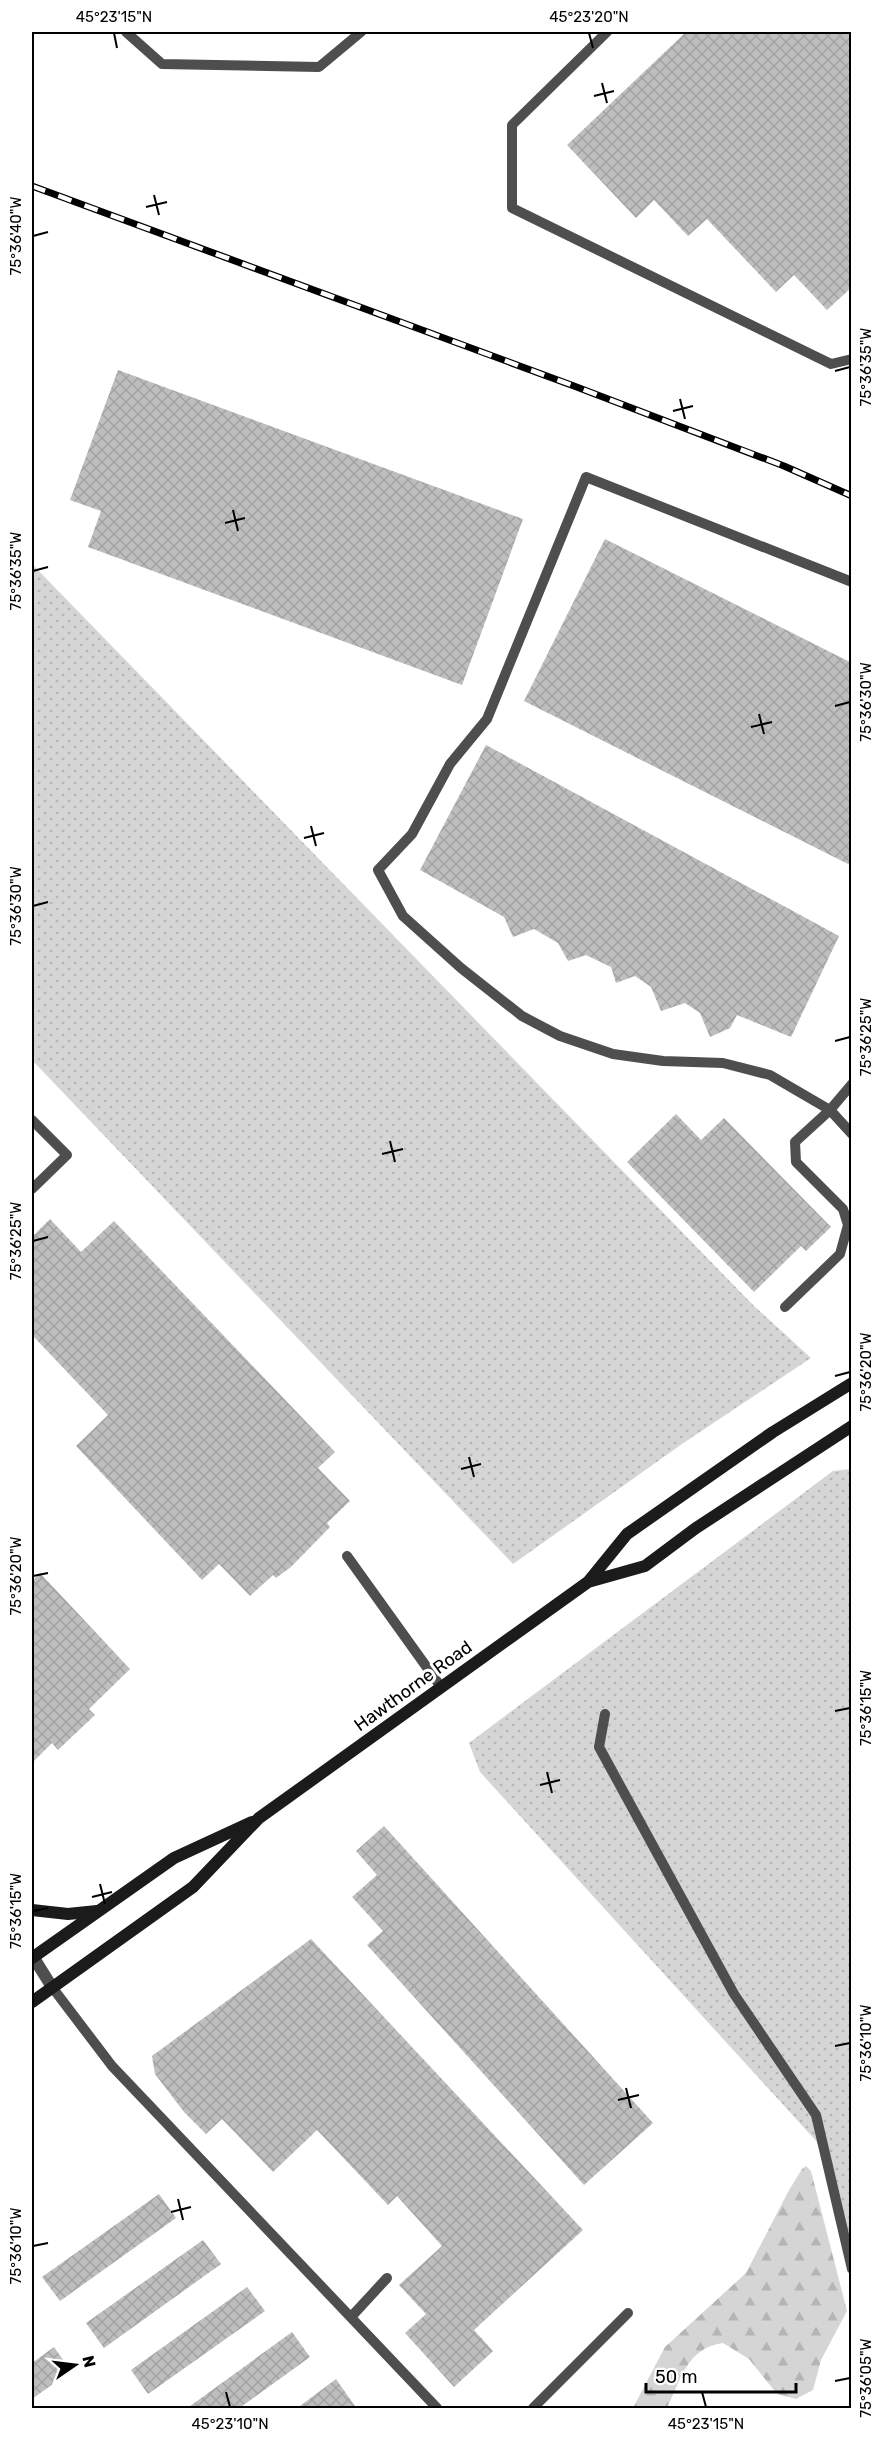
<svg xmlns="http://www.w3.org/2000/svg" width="883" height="2440" font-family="Rubik,sans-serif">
	<defs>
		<pattern id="grass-dots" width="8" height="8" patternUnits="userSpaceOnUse" patternTransform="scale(1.5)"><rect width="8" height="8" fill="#d5d5d5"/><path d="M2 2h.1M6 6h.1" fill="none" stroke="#b5b5b5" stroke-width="1.8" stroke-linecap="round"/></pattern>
		<pattern id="forest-firs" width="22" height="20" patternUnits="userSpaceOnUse" patternTransform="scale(1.5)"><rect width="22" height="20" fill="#d5d5d5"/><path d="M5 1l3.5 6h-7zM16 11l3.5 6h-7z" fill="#b5b5b5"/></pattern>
		<pattern id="building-cross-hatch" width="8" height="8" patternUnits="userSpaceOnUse" patternTransform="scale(1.5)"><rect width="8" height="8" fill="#bebebe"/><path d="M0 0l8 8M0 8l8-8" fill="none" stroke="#a2a2a2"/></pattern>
	</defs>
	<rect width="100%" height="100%" fill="#fff"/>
	<path fill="url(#grass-dots)" d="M32,564L754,1306L811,1358L682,1444L513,1564L32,1060Z
		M851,1469L852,1472L851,2248L817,2142L480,1772L469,1743L833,1471Z"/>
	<path fill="url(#forest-firs)" d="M806,2166L811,2171L847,2311L821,2360L813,2390L796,2399L777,2394L749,2359L723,2343C687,2348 681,2379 667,2408H633L665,2347L746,2273L788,2192L802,2169Z"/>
	<path fill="url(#building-cross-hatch)" d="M686,32H852V287L827,310L794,275L776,292L707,219L688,236L654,200L636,218L567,145Z
		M118,370L523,519L462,685L88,547L101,511L70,500Z
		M605,539L852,663V866L524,701Z
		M486,745L839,936L791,1037L737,1015L730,1028L710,1037L700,1013L685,1003L661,1011L651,987L635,976L616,983L611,967L586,955L568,961L558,943L534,929L513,937L504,917L420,870Z
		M676,1114L701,1140L724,1118L831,1227L806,1251L801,1246L754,1292L627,1162Z
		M50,1219L81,1252L114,1221L335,1452L318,1468L350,1501L327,1523L330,1527L291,1567L276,1578L273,1575L250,1596L219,1564L202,1580L76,1446L108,1415L32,1335V1237Z
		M40,1573L130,1669L89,1709L95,1715L58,1750L52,1743L32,1763V1581Z
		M384,1826L653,2123L584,2185L367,1945L383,1931L352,1897L377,1875L356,1851Z
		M311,1939L583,2230L474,2330L493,2351L454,2387L405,2333L426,2314L399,2285L442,2246L397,2196L388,2205L317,2130L273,2172L222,2119L206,2134L184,2112L155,2074L152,2056Z
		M159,2194L176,2218L60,2301L42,2277Z
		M203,2240L221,2264L104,2348L86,2323Z
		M247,2287L265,2311L148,2394L131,2370Z
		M292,2332L310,2357L238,2409H186Z
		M54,2347L71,2371L32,2399V2363Z
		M336,2379L357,2409H296Z"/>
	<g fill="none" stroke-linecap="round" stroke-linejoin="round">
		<path stroke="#4e4e4e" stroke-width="10" d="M126,32L162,64L319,67L361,32
			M607,32L512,125V208L831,364L852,359
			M852,582L586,477L487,719L450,764L412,834L378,870L403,916L461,968L522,1016L560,1036L613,1054L663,1061L723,1063L770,1075L830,1110L852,1134
			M32,1120L67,1155L32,1189
			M785,1307L840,1254L848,1225L843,1209L796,1162L795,1142L830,1110L852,1084
			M347,1556L441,1687
			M605,1714L599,1747L734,1994L816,2115L852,2269
			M52,1987L112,2066L437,2408
			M351,2317L387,2278
			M533,2408L628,2313"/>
		<path stroke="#4e4e4e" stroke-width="12" d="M32,1955L52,1987"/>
		<path stroke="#1b1b1b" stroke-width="12" d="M588,1582L645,1566L696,1528L852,1426
			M32,1910L68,1914L97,1911
			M32,1958L174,1858L252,1822
			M32,2002L193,1887L259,1818L588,1582L627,1534L773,1432L852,1383"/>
		<defs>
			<path id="rail" d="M32,186L574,386L784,466L852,496"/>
		</defs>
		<use href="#rail" stroke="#000" stroke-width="7"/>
		<use href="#rail" stroke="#fff" stroke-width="4.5" stroke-dasharray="14" stroke-linecap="butt"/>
	</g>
	<path fill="none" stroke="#000" stroke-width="2" d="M114,33L117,48M589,33L593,48M602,83L607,103M594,96L614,91M154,195L159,215M146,207L167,202M33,236L48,232M835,371L850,367M680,399L685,419M673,411L693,406M233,510L238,531M225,523L245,518M33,571L48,567M835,706L850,702M759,714L764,734M751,727L772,722M311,826L316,846M304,838L324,833M33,906L48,902M835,1041L850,1037M390,1141L395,1162M382,1154L403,1149M33,1241L48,1237M835,1376L850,1372M469,1457L474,1477M461,1469L481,1464M33,1576L48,1573M835,1711L850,1708M547,1772L552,1793M540,1785L560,1780M100,1884L105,1904M92,1897L112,1892M33,1911L48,1908M835,2046L850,2043M626,2088L631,2108M618,2100L639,2095M178,2199L183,2220M171,2212L191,2207M33,2246L48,2243M835,2381L850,2378M226,2392L230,2407M702,2392L706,2407"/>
	<g text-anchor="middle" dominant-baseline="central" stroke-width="6" stroke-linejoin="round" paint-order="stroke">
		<g font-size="18" fill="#000" stroke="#fff">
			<text transform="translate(413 1686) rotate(-36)">Hawthorne Road</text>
		</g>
	</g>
	<rect width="883" height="2440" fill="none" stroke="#ffffff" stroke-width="66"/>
	<g transform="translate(75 2365) rotate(76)" stroke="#ffffff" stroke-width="4.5" paint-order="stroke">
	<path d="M0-4.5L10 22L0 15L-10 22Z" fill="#000000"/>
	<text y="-9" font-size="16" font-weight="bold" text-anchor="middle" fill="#000000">N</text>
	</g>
	<path d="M646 2383v9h150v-9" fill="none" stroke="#000000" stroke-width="3"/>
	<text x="655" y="2383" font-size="18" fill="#000000" stroke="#ffffff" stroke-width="4.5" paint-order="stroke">50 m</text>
	<rect x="33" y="33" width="817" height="2374" fill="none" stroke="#000" stroke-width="2"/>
	<g font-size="15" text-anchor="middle" fill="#000">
		<text x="114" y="22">45°23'15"N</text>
		<text x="589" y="22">45°23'20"N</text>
		<text transform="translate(16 236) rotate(-90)" y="5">75°36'40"W</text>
		<text transform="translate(866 367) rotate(-90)" y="5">75°36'35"W</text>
		<text transform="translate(16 571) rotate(-90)" y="5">75°36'35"W</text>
		<text transform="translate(866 702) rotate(-90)" y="5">75°36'30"W</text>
		<text transform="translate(16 906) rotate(-90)" y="5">75°36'30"W</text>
		<text transform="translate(866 1037) rotate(-90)" y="5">75°36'25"W</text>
		<text transform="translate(16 1241) rotate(-90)" y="5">75°36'25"W</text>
		<text transform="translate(866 1372) rotate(-90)" y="5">75°36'20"W</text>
		<text transform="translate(16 1576) rotate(-90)" y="5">75°36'20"W</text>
		<text transform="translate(866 1708) rotate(-90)" y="5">75°36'15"W</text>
		<text transform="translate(16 1911) rotate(-90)" y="5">75°36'15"W</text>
		<text transform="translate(866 2043) rotate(-90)" y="5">75°36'10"W</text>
		<text transform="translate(16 2246) rotate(-90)" y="5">75°36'10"W</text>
		<text transform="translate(866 2378) rotate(-90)" y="5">75°36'05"W</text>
		<text x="230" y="2429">45°23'10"N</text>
		<text x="706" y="2429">45°23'15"N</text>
	</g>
</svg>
